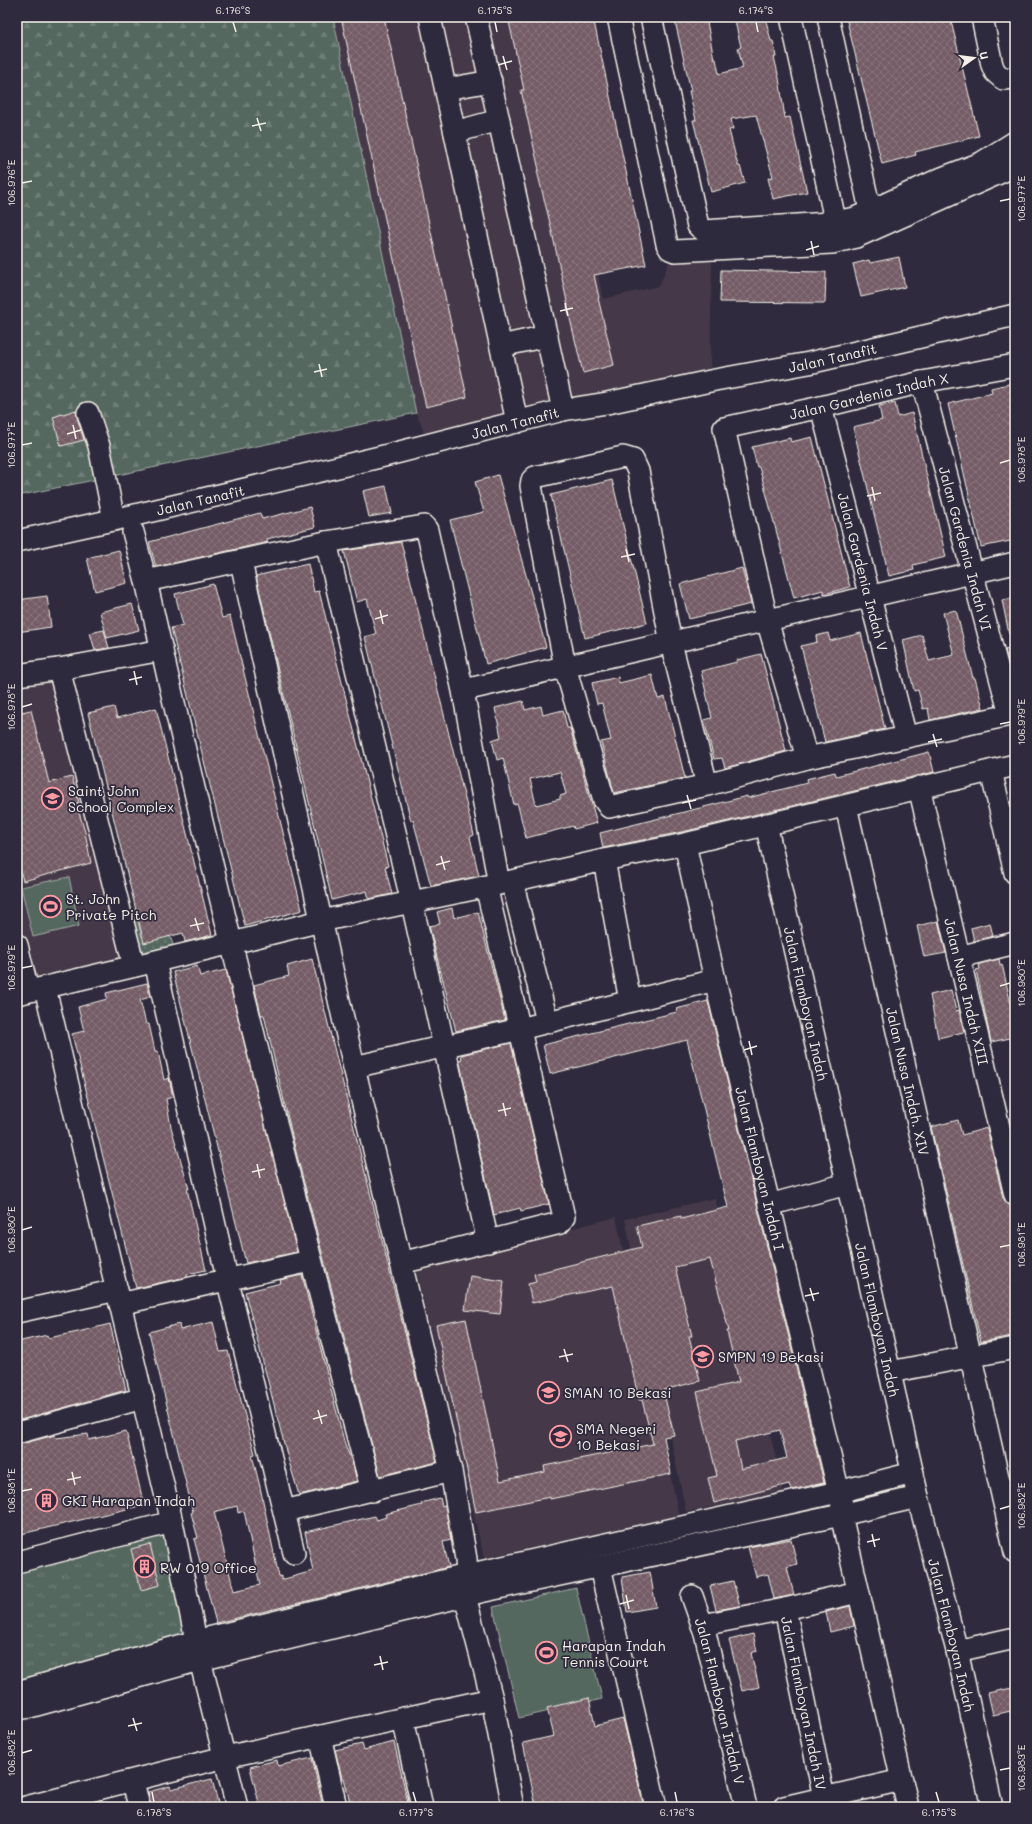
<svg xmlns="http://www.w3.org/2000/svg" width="1032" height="1824" font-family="Mali,sans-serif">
	<defs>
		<pattern id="grass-dots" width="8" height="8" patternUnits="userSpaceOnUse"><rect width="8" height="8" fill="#556861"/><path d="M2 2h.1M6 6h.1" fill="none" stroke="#6e7e78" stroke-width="1.8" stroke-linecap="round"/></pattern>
		<pattern id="forest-firs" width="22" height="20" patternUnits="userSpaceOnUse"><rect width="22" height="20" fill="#556861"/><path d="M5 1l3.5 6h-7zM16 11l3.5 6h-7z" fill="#6e7e78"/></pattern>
		<pattern id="park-tufts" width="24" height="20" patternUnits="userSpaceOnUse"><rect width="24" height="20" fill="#556861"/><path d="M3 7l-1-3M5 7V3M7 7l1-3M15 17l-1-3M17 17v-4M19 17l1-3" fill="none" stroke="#6e7e78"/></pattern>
		<pattern id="building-cross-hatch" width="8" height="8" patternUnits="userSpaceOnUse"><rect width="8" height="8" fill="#745c66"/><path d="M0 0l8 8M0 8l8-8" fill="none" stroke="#88747c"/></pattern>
	</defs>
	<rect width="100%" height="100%" fill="#2f2a3d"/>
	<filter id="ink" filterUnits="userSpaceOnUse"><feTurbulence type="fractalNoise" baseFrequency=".025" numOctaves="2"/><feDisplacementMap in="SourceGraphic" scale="8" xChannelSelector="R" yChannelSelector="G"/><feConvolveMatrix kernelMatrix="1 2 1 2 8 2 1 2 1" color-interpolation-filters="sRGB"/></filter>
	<g filter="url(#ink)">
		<path fill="#443949" d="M333,17H544L603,299L659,286L670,260L712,262L710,379L427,440L416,413Z
			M56,674L127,958L32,979L17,916V681Z
			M715,1198L784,1493L686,1512L625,1219Z
			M616,1217L679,1516L484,1558L416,1269Z"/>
		<path fill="url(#grass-dots)" stroke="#a4aca4" d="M136,915L142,937L169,930L175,953L135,963L124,918Z"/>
		<path fill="url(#forest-firs)" stroke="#a4aca4" d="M17,17H333L416,413L17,496Z"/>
		<path fill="url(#park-tufts)" stroke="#a4aca4" d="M168,1531L193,1637L17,1682V1568Z"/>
		<path fill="#556861" stroke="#a4aca4" d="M69,877L79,926L33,937L21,887Z
			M576,1588L602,1699L519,1718L493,1607Z"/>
		<path fill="url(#building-cross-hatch)" stroke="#f4f1e8" fill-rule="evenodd" d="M341,17H384L467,397L426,407Z
			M508,17H593L646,265L594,275L599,298H598L614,365L583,373L567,306H568L550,223L537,171L539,170L521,90H524Z
			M674,17H706L714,59H716L719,74L743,68L738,48L741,47L734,17H765L771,41H773L776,57H774L779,78L785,118L790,117L807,192L773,199L768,178L773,177L756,115L731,119L733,129L729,130L738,166H740L745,183L711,192L693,120H696L689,91H691Z
			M846,17H950L979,136L915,152L916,155L882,164Z
			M899,257L905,287L861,297L853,264L869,260L870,263Z
			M721,270L826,272L825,303L720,302Z
			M1013,383L1015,391V540L981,547L948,404L992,393L991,388Z
			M895,403L898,417L912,413L946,557L913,565L914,570L889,576L853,427L882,420L879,406Z
			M76,410L77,417L84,440L61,446L53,417Z
			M812,437L850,587L824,594L823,590L794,598L767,496L759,467H757L752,447L790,438L791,442Z
			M498,475L546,647L486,664L450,520L484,512L475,482Z
			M612,480L647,623L585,638L551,495Z
			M386,486L392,513L369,517L363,491Z
			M310,507L315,527L267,539L268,542L156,567L149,542L260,513L262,519Z
			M401,542L474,835L470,837L479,876L431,886L413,820L411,821L365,637L376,634L367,599L357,602L344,551Z
			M119,550L127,583L95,591L87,558Z
			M308,564L314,592L319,591L388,866L385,867L392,894L369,899L367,891L332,900L256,576Z
			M742,568L751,604L689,619L680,584Z
			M213,584L222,618L230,616L302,910L245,926L171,628L183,625L175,594Z
			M47,596L51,627L17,632V600Z
			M1015,598V633L1009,634L1002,600Z
			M132,604L139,630L107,638L100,612Z
			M956,610L973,678H975L983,708L930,720L928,708L923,709L918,690L914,691L903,640L922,635L929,661L954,655L943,613Z
			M104,630L109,648L95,650L90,633Z
			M828,633L830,641L861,633L885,729L825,742L801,646L817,642L816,636Z
			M1015,647V684H1014L1005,650Z
			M761,654L786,751L725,768L722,758L714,759L704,720L712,718L701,671L737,662V660Z
			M652,675L658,699L665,697L685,778L614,793L601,742L611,740L602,703L597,704L592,683L618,677L619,683Z
			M523,701L525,710L541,706L543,715L563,710L567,728H570L597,823L574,829L573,826L526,838L518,806L517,804L514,805L503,758L497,760L492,740L501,737L495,708ZM560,772L566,794L560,796V799L536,805L530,779Z
			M114,707L117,718L156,708L212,935L185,942L183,933L144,943L88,713Z
			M31,710L49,783L72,777L79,803H76L85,832L91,863L23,881L17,858V713Z
			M929,752L934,772L682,832L603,848L600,833L712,805L747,796L748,798L807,783L806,779L835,772L836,776Z
			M452,908L454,918L478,912L505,1020L456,1031L429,926L440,924L437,912Z
			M938,921L946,953L924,957L917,926Z
			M990,923L993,936L974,941L971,928Z
			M312,959L437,1462L380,1476L295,1148L264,1015H261L254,985L289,976L287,966Z
			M999,959L1000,965L1002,964L1010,1000L1015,1025V1037L991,1042L976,970L980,969L979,964Z
			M197,966L200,976L226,970L297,1252L246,1263L173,972Z
			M147,983L150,997L140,1000L146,1024H149L155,1051H158L164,1080L169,1078L173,1097L166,1099L171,1127L189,1189H187L206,1270L187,1274V1277L136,1288L72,1034L84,1031L78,1007L107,999L106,993Z
			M951,990L956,1011L959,1010L964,1032L938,1038L930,995Z
			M708,1001L824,1483L791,1490L789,1484L714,1503L708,1478L717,1476L697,1392L739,1382L727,1331H729L710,1259L675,1267L692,1336H689L700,1381L663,1390L674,1435L664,1437L671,1474L550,1499V1497L476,1512L436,1325L466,1319L500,1481L545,1472L544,1466L653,1444L642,1400H639L613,1286L532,1303L528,1284L536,1282L534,1274L642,1247L637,1226L681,1216V1219L728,1207L687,1040L550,1074L543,1045L677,1012L676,1009ZM780,1430L787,1458L741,1469L735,1441Z
			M511,1043L549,1204L521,1211L520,1208L494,1215L459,1060L462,1059L461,1055Z
			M958,1120L962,1135L987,1128L1003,1198L1007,1203L1014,1207L1015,1209V1327L1010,1329L1012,1336L981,1342L931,1127Z
			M302,1275L345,1445L352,1462L357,1481L299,1495L287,1455L245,1292L281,1283L280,1280Z
			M470,1276L504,1281L500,1314L465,1310Z
			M213,1322L220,1352L228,1351L244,1412L255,1454L252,1455L260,1487L279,1577L281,1576V1580L313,1571L305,1532L375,1516L377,1520L386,1517L385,1514L422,1505L421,1503L440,1498L442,1506L445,1505L451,1540L443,1542L449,1567L216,1623L194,1539L198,1538L191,1513L193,1512L149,1332L179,1324L180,1330ZM237,1506L238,1513L244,1511L260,1585L234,1591L214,1512Z
			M110,1324L126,1390L17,1421V1342L47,1335L48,1338L78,1332Z
			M126,1431L144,1505L17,1535V1445L55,1435L56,1438L88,1434L89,1440Z
			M791,1539L797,1564L787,1567L794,1595L774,1599L768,1574L756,1577L748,1547Z
			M150,1544L160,1585L141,1590L131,1549Z
			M650,1572L656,1607L627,1612L622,1577Z
			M733,1581L740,1606L716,1610L710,1586Z
			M850,1606L854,1626L830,1632L826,1612Z
			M753,1634L757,1651L751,1653L759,1687L742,1691L729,1640Z
			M1012,1688L1015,1710L993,1715L988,1693Z
			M589,1698L595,1726L623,1719L644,1807H536L523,1743L554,1736L547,1708Z
			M394,1742L409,1807H351L344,1778H342L335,1750L362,1744L364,1750Z
			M312,1758L323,1807H260L250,1767L277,1760L278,1766Z
			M212,1779L219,1807H151L148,1792L170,1786L171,1789Z"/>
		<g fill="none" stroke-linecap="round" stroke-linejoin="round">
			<defs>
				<g id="minor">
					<path d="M430,17L517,422"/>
					<path d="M476,17L563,410"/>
					<path d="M618,17L667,244L670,249L675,251L832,243L856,237L1015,166"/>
					<path d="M651,17L698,226L704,231L829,223L855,218L942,178L981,163L1015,142"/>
					<path d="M791,17L838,234"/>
					<path d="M828,17L873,224"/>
					<path d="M982,17L992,65L995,72L1003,79L1015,78"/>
					<path d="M446,89L491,81"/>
					<path d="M455,132L499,120"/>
					<path d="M501,346L547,336"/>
					<path id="s1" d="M922,382L1010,715"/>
					<path id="s2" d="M821,407L906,737"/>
					<path d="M88,413L99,446L114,520"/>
					<path d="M133,532L146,581"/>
					<path id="s3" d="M17,541L131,516L384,456L563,410L607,403L715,380L809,363L1015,315"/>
					<path d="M326,542L411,899L488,1242"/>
					<path d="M241,562L354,1067L451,1471L466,1559L467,1575L465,1596L492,1699L513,1807"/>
					<path d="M59,669L134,966"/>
					<path d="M17,675L59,669L162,650"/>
					<path d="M473,688L1015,563"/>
					<path id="s4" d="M807,758L767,620L724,428L821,407L922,382L1015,365"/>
					<path d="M991,771L1015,873"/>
					<path d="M707,785L671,643L638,471L633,460L623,457L535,477L532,480L531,486L565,667L604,800L609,807L707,785L807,758L1015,714"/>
					<path id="s5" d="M919,787L1015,1195"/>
					<path id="s6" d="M846,806L1015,1552"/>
					<path id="s7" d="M766,824L918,1497L957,1651L992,1807"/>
					<path id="s8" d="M685,844L715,980L842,1505"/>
					<path d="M604,860L630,1001"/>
					<path d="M512,881L547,1021"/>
					<path d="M17,945L28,991"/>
					<path d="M959,957L1015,943"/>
					<path d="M155,962L227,1278L294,1553"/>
					<path d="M45,988L172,1522L200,1660L237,1807"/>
					<path d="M17,994L232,943L321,921L512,881L604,860L685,844L1015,765"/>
					<path d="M354,1067L520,1029L715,980"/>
					<path d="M769,1205L847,1184"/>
					<path d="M401,1263L560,1223L564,1217L486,886"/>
					<path d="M120,1304L310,1261"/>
					<path d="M17,1312L117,1290"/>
					<path d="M890,1372L1015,1348"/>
					<path d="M17,1433L143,1398"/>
					<path d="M372,1491C291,1189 215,886 146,581L326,542L424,526L427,530L463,691L499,884"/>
					<path d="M284,1511L451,1471"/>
					<path d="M841,1515L908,1807"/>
					<path d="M17,1562L172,1522"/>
					<path d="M600,1567L656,1807"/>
					<path id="s9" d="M692,1596L705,1633L746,1807"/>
					<path id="s10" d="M785,1609L824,1798"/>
					<path d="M702,1625L785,1609L858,1592"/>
					<path d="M957,1651L1015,1638"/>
					<path d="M17,1690H24L196,1641L467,1575L838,1492L913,1473"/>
					<path d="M17,1709L30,1707L200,1660L480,1592L841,1515L918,1497"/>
					<path d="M403,1718L422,1807"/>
					<path d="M320,1736L336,1807"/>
					<path d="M133,1781L139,1807"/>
					<path d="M26,1807L225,1757L492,1699"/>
					<path d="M784,1807L902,1780"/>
				</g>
			</defs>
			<use href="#minor" stroke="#f4f1e8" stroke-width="24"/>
			<use href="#minor" stroke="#2f2a3d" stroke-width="21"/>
		</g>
	</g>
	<path fill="none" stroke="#f4f1e8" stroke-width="1.5" d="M233,22L236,32M495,22L497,32M756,22L758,32M503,56L507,70M498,65L512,61M257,118L261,131M252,126L266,123M22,183L32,181M1000,201L1010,199M811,241L814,255M806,250L819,246M565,303L568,316M560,311L573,308M319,364L322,377M314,372L327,369M73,425L76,439M67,434L81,430M22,445L32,443M1000,463L1010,460M872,487L875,501M867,496L881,493M626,549L629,562M621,557L635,554M380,610L383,624M375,619L388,615M134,671L137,685M129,680L142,677M22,707L32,704M1000,724L1010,722M933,734L937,747M928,742L942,739M687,795L691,809M682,803L696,800M441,856L445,870M436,865L450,861M195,918L199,931M190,926L204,923M22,968L32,966M1000,986L1010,983M749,1041L752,1055M744,1050L757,1046M503,1103L506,1116M498,1111L511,1108M257,1164L260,1178M252,1172L265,1169M22,1230L32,1227M1000,1247L1010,1245M810,1288L814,1301M805,1296L819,1293M564,1349L568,1362M559,1357L573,1354M318,1410L322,1424M313,1419L327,1415M72,1472L75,1485M67,1480L81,1477M22,1491L32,1489M1000,1509L1010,1506M872,1534L875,1547M867,1542L880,1539M626,1595L629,1609M620,1604L634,1600M380,1656L383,1670M374,1665L388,1662M133,1718L137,1731M128,1726L142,1723M22,1753L32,1750M1000,1770L1010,1768M152,1792L154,1802M413,1792L416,1802M675,1792L677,1802M936,1792L939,1802"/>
	<defs>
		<symbol id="school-ring" viewBox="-11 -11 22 22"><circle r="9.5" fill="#2f2a3d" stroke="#ff9aa2" stroke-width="1.5"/><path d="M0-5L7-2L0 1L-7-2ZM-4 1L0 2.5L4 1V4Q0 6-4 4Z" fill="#ff9aa2"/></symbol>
		<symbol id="stadium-ring" viewBox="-11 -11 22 22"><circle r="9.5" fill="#2f2a3d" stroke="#ff9aa2" stroke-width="1.5"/><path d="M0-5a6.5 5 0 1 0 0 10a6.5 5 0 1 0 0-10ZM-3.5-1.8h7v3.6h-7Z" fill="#ff9aa2"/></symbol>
		<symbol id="building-ring" viewBox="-11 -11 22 22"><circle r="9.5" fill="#2f2a3d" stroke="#ff9aa2" stroke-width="1.5"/><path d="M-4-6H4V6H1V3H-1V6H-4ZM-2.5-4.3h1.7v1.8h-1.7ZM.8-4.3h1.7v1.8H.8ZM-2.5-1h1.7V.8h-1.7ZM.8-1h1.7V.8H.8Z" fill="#ff9aa2"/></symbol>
	</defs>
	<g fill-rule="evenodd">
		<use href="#school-ring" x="40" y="786" width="25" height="25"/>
		<use href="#stadium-ring" x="38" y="894" width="25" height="25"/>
		<use href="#school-ring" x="690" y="1344" width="25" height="25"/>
		<use href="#school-ring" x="536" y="1380" width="25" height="25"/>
		<use href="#school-ring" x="548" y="1424" width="25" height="25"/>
		<use href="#building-ring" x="34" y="1488" width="25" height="25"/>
		<use href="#building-ring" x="132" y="1554" width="25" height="25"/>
		<use href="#stadium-ring" x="534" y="1640" width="25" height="25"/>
	</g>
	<g text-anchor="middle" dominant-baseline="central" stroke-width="3.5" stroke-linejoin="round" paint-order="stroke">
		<g font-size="14" fill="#f4f1e8" stroke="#2f2a3d">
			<text stroke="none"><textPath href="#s3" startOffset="836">Jalan Tanafit</textPath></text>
			<text stroke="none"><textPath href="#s4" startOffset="489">Jalan Gardenia Indah X</textPath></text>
			<text stroke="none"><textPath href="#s3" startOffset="512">Jalan Tanafit</textPath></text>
			<text stroke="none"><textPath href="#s3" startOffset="188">Jalan Tanafit</textPath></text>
			<text stroke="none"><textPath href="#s1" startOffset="172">Jalan Gardenia Indah VI</textPath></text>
			<text stroke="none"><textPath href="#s2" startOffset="170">Jalan Gardenia Indah V</textPath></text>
			<text stroke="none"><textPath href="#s5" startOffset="210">Jalan Nusa Indah XIII</textPath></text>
			<text stroke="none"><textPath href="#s7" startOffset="184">Jalan Flamboyan Indah</textPath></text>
			<text stroke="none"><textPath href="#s6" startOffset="282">Jalan Nusa Indah. XIV</textPath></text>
			<text stroke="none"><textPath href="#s8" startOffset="333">Jalan Flamboyan Indah I</textPath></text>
			<text stroke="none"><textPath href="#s7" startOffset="508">Jalan Flamboyan Indah</textPath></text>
			<text stroke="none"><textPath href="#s7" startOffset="832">Jalan Flamboyan Indah</textPath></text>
			<text stroke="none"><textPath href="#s9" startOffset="109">Jalan Flamboyan Indah V</textPath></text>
			<text stroke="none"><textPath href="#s10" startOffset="96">Jalan Flamboyan Indah IV</textPath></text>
		</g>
		<g font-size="14" fill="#f4f1e8" stroke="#2f2a3d" text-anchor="start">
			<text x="68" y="790">Saint John<tspan x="68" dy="16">School Complex</tspan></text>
			<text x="66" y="898">St. John<tspan x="66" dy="16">Private Pitch</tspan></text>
			<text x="718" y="1356">SMPN 19 Bekasi</text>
			<text x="564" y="1392">SMAN 10 Bekasi</text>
			<text x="576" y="1428">SMA Negeri<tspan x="576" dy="16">10 Bekasi</tspan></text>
			<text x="62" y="1500">GKI Harapan Indah</text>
			<text x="160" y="1567">RW 019 Office</text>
			<text x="562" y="1645">Harapan Indah<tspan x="562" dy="16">Tennis Court</tspan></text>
		</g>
	</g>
	<rect width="1032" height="1824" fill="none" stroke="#2f2a3d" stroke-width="44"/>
	<g transform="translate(974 58) rotate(76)" stroke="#2f2a3d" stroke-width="3" paint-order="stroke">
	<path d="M0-3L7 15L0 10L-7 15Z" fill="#f4f1e8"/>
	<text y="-6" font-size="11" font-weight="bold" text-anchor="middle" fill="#f4f1e8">U</text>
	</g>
	<rect x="22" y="22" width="988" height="1780" fill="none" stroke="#f4f1e8" stroke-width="1.5"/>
	<g font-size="10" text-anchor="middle" fill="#f4f1e8">
		<text x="233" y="14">6.176°S</text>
		<text x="495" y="14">6.175°S</text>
		<text x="756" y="14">6.174°S</text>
		<text transform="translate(11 183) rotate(-90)" y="4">106.976°E</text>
		<text transform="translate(1021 199) rotate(-90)" y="4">106.977°E</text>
		<text transform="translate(11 445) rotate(-90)" y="4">106.977°E</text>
		<text transform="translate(1021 460) rotate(-90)" y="4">106.978°E</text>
		<text transform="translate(11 707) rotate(-90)" y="4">106.978°E</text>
		<text transform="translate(1021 722) rotate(-90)" y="4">106.979°E</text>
		<text transform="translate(11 968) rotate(-90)" y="4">106.979°E</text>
		<text transform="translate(1021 983) rotate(-90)" y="4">106.980°E</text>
		<text transform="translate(11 1230) rotate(-90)" y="4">106.980°E</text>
		<text transform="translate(1021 1245) rotate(-90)" y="4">106.981°E</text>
		<text transform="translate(11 1491) rotate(-90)" y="4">106.981°E</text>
		<text transform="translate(1021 1506) rotate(-90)" y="4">106.982°E</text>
		<text transform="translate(11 1753) rotate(-90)" y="4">106.982°E</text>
		<text transform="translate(1021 1768) rotate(-90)" y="4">106.983°E</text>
		<text x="154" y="1816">6.178°S</text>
		<text x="416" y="1816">6.177°S</text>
		<text x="677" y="1816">6.176°S</text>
		<text x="939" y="1816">6.175°S</text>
	</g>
</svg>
